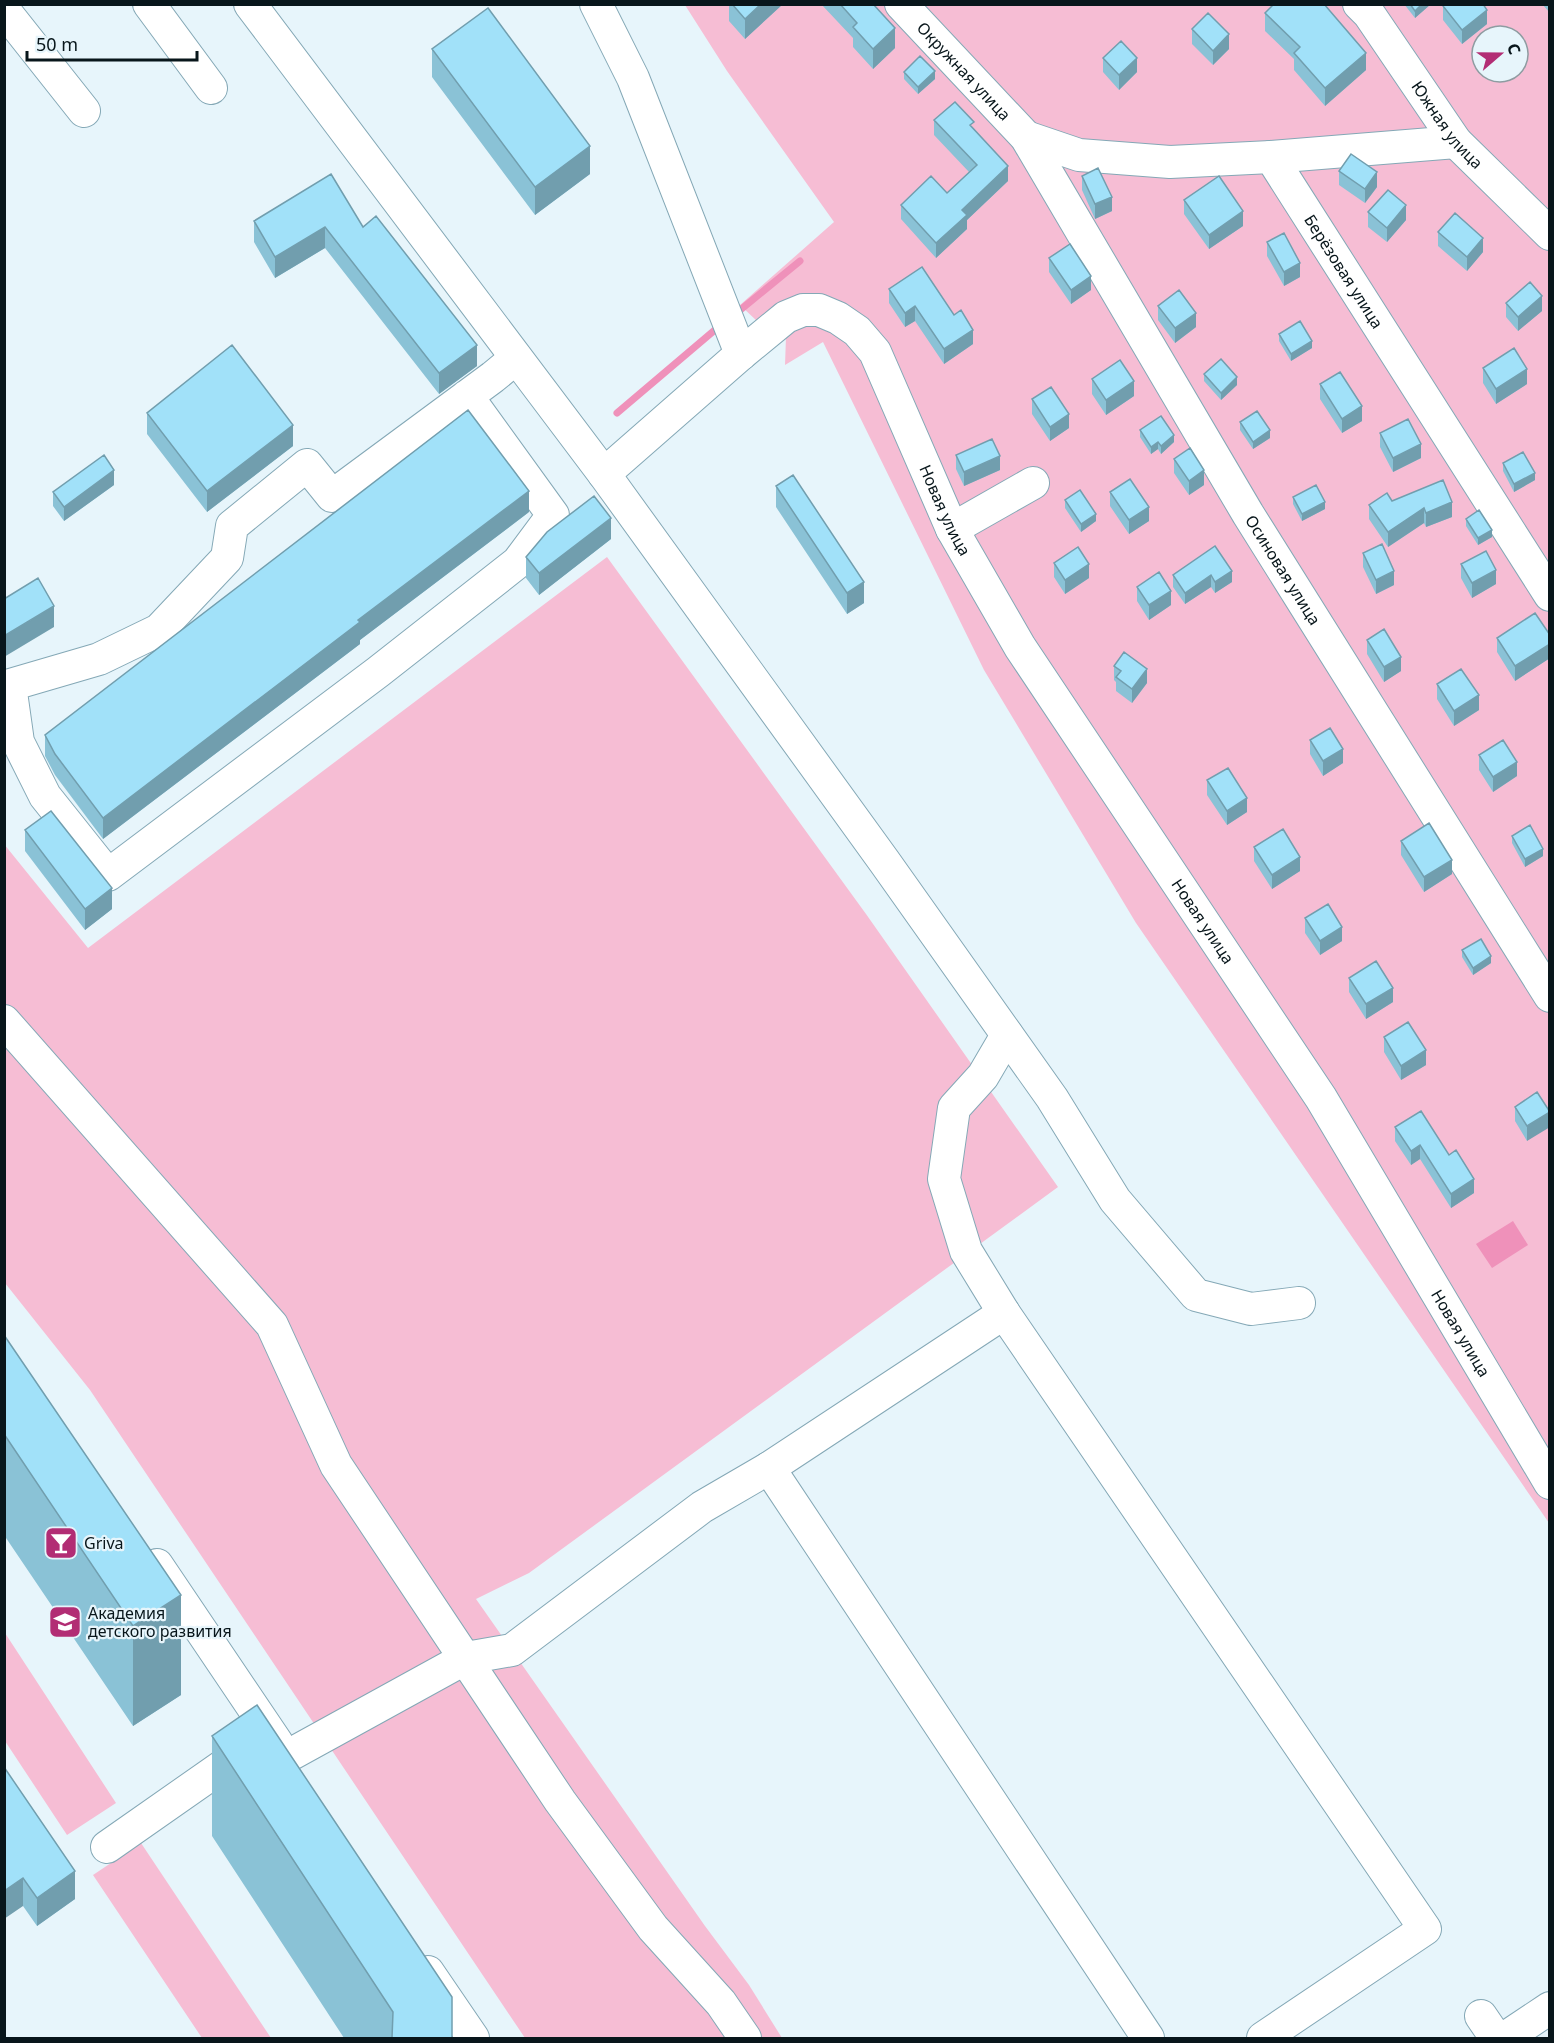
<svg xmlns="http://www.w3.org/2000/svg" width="1554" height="2043" font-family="'Noto Sans',sans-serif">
	<rect width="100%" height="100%" fill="#e7f5fb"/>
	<path fill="#f6bdd4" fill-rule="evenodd" d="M685,5H1549V1523L1136,923L984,670L823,342L785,365L787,309L758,322L740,305L834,222L727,71ZM1482,36H1518V72H1482Z
		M607,557L866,914L1058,1187L529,1573L476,1599L705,1926L749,1985L782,2038H525L90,1390L5,1283L4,844L88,948Z
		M5,1633L116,1803L67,1835L5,1741Z
		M141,1843L271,2038H202L93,1875Z"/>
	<path fill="#ef91ba" d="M1513,1221L1528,1245L1492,1268L1476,1244Z"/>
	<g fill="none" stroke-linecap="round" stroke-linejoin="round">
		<path stroke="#ef91ba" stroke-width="7" d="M739,311L800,261
			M617,413L716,329"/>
		<defs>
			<g id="minor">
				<path d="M149,4L211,88"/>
				<path d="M250,4L604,474L884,861L1052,1098L1115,1200L1196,1295L1251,1309L1299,1303"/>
				<path d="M596,4L633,78L741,354"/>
				<path id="s1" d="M901,4L1026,137L1248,514L1550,996"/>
				<path id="s2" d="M1359,4L1369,14L1456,142L1550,234"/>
				<path d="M4,10L84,111"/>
				<path id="s3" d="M1026,137L1079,155L1170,162L1271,157L1550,595"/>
				<path d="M1271,157L1456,142"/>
				<path d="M467,396L553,515L518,562L378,672L108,875L45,796L18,742L10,685L99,659L159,630L227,558L232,526L307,465L332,496L493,377L516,358"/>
				<path id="s4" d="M604,474L741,354L786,317L803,310H819L838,318L857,331L875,352L952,529L1020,647L1321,1098L1550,1483"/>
				<path d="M952,529L1033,483"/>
				<path d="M4,1021L272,1325L336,1465L560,1801L653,1928L721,2003L745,2038"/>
				<path d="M1007,1035L983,1076L954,1108L944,1179L966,1251L1004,1313L1425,1929L1263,2038"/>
				<path d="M769,1468L1148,2038"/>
				<path d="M157,1565L277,1743"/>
				<path d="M286,1757L466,1658L512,1650L702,1507L769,1468L1004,1313"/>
				<path d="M107,1847L247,1749"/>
				<path d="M428,1972L473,2038"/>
				<path d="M1481,2016L1496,2038"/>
				<path d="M1505,2038L1550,2008"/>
			</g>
		</defs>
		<use href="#minor" stroke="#84a8b6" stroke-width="34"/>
		<use href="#minor" stroke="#fff" stroke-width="32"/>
	</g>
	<path fill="#8ac2d6" d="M729,4H783L745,39L729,21Z
		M821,4H873L895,48L873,69L853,47V38Z
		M1325,4V6L1366,70L1325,106L1294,70V59L1265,31V13Z
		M1404,4H1431L1415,18Z
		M1542,4H1550V13Z
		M1443,6L1487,24L1462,44L1443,20Z
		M1192,29L1229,49L1213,65L1192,44Z
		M432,49L590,174L535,215L432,77Z
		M1103,58L1137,72L1119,90L1103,72Z
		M904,72L935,79L918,94L904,79Z
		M934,120L974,129L1008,181L967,220V229L936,258L901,219V205L947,193L969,172L934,135Z
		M1339,171L1377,187L1365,203L1339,185Z
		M1082,176L1112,211L1095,219L1082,190Z
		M1184,200L1243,226L1209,249L1184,214Z
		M1368,212L1406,220L1387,242L1368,227Z
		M254,221L363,227L477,366L439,394L325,248L275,278L254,242Z
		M1438,232L1483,252L1467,271L1438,246Z
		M1267,242L1300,277L1284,286L1267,256Z
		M1049,258L1091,290L1071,304L1049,272Z
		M889,289L973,344L944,364L915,321L905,327L889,303Z
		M1506,303L1542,311L1518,331L1506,317Z
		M1158,306L1196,327L1175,343L1158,320Z
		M1279,334L1312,348L1291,361L1279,341Z
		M1483,368L1527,384L1496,404L1483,383Z
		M1204,374L1237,385L1221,400L1204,381Z
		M1092,379L1134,396L1106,415L1092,394Z
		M1320,384L1362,421L1342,433L1320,399Z
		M1032,399L1069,428L1050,441L1032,414Z
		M147,413L293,446L207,512L147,434Z
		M1240,422L1270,438L1253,449L1240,430Z
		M1140,430L1174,442L1161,454L1158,449L1151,454L1140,437Z
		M1380,433L1421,458L1393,472L1380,447Z
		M956,455L1000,470L964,486L956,469Z
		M1174,459L1204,485L1189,495L1174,473Z
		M1503,463L1535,480L1514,492L1503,471Z
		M114,485L64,521L53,506V492Z
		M776,486L864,603L847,614L776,507Z
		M1110,492L1149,521L1129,534L1110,506Z
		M1293,497L1325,509L1302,521L1293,504Z
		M1065,500L1096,521L1081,532L1065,508Z
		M1392,501L1452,517L1426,527L1424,523L1388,547L1369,519V505Z
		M529,512L360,640V644L103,839L55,775L45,756V735Z
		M1466,519L1492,537L1478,545L1466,526Z
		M611,539L539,595L526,578V557Z
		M1215,546L1232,582L1215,593L1211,587L1185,604L1173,587V575Z
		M1363,553L1394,585L1376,594L1363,567Z
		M1054,563L1089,578L1065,594L1054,577Z
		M1461,564L1496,584L1472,598L1461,578Z
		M1137,587L1171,605L1149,620L1137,601Z
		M1550,635V658L1515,681L1497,652V638Z
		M1367,640L1401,671L1384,682L1367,654Z
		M1114,666L1147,683L1132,703L1116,691V682L1114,680Z
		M1437,684L1479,710L1454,726L1437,699Z
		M1310,740L1343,763L1323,776L1310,754Z
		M1479,755L1517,776L1493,792L1479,770Z
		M1207,780L1247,812L1227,825L1207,795Z
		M25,830L112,909L85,930L25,851Z
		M1512,836L1543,856L1525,867L1512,843Z
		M1401,841L1452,874L1424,892L1401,855Z
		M1254,847L1300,871L1272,889L1254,861Z
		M1305,918L1342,941L1320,955L1305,933Z
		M1462,950L1491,963L1473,975L1462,957Z
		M1349,978L1393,1002L1366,1019L1349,992Z
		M1384,1037L1426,1065L1401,1080L1384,1052Z
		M1537,1092L1527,1141L1515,1121V1107Z
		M1395,1127L1449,1155L1474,1193L1451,1208L1420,1159L1411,1165L1395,1141Z
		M4,1335L181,1695L133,1726L4,1535Z
		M212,1736L452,2038H344L212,1836Z
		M4,1767L75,1899L37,1926L23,1906Z"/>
	<path fill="#719eae" d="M761,4H783L745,39V19Z
		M1422,4H1431L1415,18V11Z
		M1487,10V24L1462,44V30Z
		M895,28V48L873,69V49Z
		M1229,34V49L1213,65V51Z
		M1366,53V70L1325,106V88Z
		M1137,58V72L1119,90V75Z
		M935,71V79L918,94V87Z
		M590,146V174L535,215V187Z
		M1008,166V181L967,220V229L936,258V243L962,210Z
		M1377,172V187L1365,203V189Z
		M1112,197V211L1095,219V204Z
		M1406,205V220L1387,242V228Z
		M1243,211V226L1209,249V235Z
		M325,227V248L275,278V257Z
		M1483,238V252L1467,271V257Z
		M1300,263V277L1284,286V272Z
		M1091,276V290L1071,304V290Z
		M1542,296V311L1518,331V317Z
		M915,306V321L905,327V313Z
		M1196,313V327L1175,343V328Z
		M973,330V344L944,364V349Z
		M1312,341V348L1291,361V354Z
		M477,345V366L439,394V373Z
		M1527,369V384L1496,404V389Z
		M1237,377V385L1221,400V393Z
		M1134,381V396L1106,415V400Z
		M1362,406V421L1342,433V419Z
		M1069,414V428L1050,441V427Z
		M293,425V446L207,512V491Z
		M1270,430V438L1253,449V442Z
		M1174,435V442L1161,454V446Z
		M1158,442V449L1151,454V447Z
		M1421,444V458L1393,472V458Z
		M1000,456V470L964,486V472Z
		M114,470V485L64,521V507Z
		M1204,470V485L1189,495V481Z
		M1535,473V480L1514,492V484Z
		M529,491V512L360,640V644L103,839V818L358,620Z
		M1325,502V509L1302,521V514Z
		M1452,502V517L1426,527V513Z
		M1149,507V521L1129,534V520Z
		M1424,508V523L1388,547V532Z
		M1096,514V521L1081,532V524Z
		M611,518V539L539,595V573Z
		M1492,530V537L1478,545V538Z
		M1089,564V578L1065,594V580Z
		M1496,570V584L1472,598V583Z
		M1232,571V582L1215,593V582Z
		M1394,571V585L1376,594V580Z
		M1211,575V587L1185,604V593Z
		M864,582V603L847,614V593Z
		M1171,591V605L1149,620V605Z
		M54,606V627L4,657V636Z
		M1550,644V658L1515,681V666Z
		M1401,657V671L1384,682V667Z
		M1147,669V683L1132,703V689Z
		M1479,695V710L1454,726V711Z
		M1343,749V763L1323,776V761Z
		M1517,762V776L1493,792V777Z
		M1247,798V812L1227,825V811Z
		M1543,849V856L1525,867V859Z
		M1300,857V871L1272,889V875Z
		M1452,860V874L1424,892V877Z
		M112,888V909L85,930V909Z
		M1342,927V941L1320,955V941Z
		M1491,956V963L1473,975V968Z
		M1393,988V1002L1366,1019V1004Z
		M1426,1050V1065L1401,1080V1066Z
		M1550,1112V1127L1527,1141V1126Z
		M1420,1145V1159L1411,1165V1151Z
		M1474,1179V1193L1451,1208V1194Z
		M181,1595V1695L133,1726V1626Z
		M75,1871V1899L37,1926V1898Z
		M23,1878V1906L4,1919V1891Z"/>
	<path fill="#a1e1f9" stroke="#719eae" stroke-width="1.5" d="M732,4H761L745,19Z
		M840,4H873L895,28L873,49L853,27L857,23Z
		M1274,4H1324L1366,53L1325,88L1294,53L1300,47L1265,13Z
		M1410,4H1422L1415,11Z
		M1444,4H1483L1487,10L1462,30L1443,6Z
		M488,8L590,146L535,187L432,49Z
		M1208,13L1229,34L1213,51L1192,29Z
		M1121,41L1137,58L1119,75L1103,58Z
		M920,56L935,71L918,87L904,72Z
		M955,102L974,122L970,125L1008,166L962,210L967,215L936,243L901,205L931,176L947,193L977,165L934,120Z
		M1351,154L1377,172L1365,189L1339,171Z
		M1098,168L1112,197L1095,204L1082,176Z
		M331,174L363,227L376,216L477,345L439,373L325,227L275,257L254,221Z
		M1219,176L1243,211L1209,235L1184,200Z
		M1388,190L1406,205L1387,228L1368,212Z
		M1455,213L1483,238L1467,257L1438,232Z
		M1284,233L1300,263L1284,272L1267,242Z
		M1070,244L1091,276L1071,290L1049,258Z
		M922,267L954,315L961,310L973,330L944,349L915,306L905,313L889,289Z
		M1530,282L1542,296L1518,317L1506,303Z
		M1179,290L1196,313L1175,328L1158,306Z
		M1300,321L1312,341L1291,354L1279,334Z
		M232,345L293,425L207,491L147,413Z
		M1514,348L1527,369L1496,389L1483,368Z
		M1221,359L1237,377L1221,393L1204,374Z
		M1120,360L1134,381L1106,400L1092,379Z
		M1340,372L1362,406L1342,419L1320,384Z
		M1051,387L1069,414L1050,427L1032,399Z
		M468,410L529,491L358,620L360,622L103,818L55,754L45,735Z
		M1257,411L1270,430L1253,442L1240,422Z
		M1161,416L1174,435L1161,446L1158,442L1151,447L1140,430Z
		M1408,419L1421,444L1393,458L1380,433Z
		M992,439L1000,456L964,472L956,455Z
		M1190,448L1204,470L1189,481L1174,459Z
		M1523,452L1535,473L1514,484L1503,463Z
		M104,455L114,470L64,507L53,492Z
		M793,475L864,582L847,593L776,486Z
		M1130,479L1149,507L1129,520L1110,492Z
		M1443,480L1452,502L1426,513L1424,508L1388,532L1369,505L1387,493L1392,501Z
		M1316,485L1325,502L1302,514L1293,497Z
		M1080,490L1096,514L1081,524L1065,500Z
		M594,496L611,518L539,573L526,557L547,532Z
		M1479,510L1492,530L1478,538L1466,519Z
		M1382,544L1394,571L1376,580L1363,553Z
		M1215,546L1232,571L1215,582L1211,575L1185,593L1173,575Z
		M1078,547L1089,564L1065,580L1054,563Z
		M1486,551L1496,570L1472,583L1461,564Z
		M1159,572L1171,591L1149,605L1137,587Z
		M38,578L54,606L4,636V599Z
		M1535,613L1550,635V644L1515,666L1497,638Z
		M1384,629L1401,657L1384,667L1367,640Z
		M1124,652L1147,669L1132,689L1116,677L1121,671L1114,666Z
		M1461,669L1479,695L1454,711L1437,684Z
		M1330,728L1343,749L1323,761L1310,740Z
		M1503,740L1517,762L1493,777L1479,755Z
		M1228,768L1247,798L1227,811L1207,780Z
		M51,811L112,888L85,909L25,830Z
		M1429,823L1452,860L1424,877L1401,841Z
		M1530,825L1543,849L1525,859L1512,836Z
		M1283,829L1300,857L1272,875L1254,847Z
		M1328,904L1342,927L1320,941L1305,918Z
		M1481,939L1491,956L1473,968L1462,950Z
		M1376,961L1393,988L1366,1004L1349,978Z
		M1408,1022L1426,1050L1401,1066L1384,1037Z
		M1537,1092L1550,1112L1527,1126L1515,1107Z
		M1421,1111L1449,1155L1456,1150L1474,1179L1451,1194L1420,1145L1411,1151L1395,1127Z
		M4,1335L181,1595L133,1626L4,1434Z
		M257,1705L452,1997V2038H392L393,2012L212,1736Z
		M4,1767L75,1871L37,1898L23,1878L4,1891Z"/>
	<defs>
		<symbol id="bar-square" viewBox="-11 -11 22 22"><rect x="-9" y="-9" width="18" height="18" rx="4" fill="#b22d74" stroke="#e7f5fb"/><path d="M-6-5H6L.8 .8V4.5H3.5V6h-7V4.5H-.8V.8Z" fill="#fff"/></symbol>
		<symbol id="school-square" viewBox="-11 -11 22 22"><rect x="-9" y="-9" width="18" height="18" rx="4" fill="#b22d74" stroke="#e7f5fb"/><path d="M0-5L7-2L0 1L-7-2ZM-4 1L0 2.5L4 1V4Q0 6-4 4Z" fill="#fff"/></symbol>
	</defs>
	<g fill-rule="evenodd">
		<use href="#bar-square" x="42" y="1524" width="38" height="38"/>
		<use href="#school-square" x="46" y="1603" width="38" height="38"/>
	</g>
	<g text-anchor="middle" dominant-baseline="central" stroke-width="4.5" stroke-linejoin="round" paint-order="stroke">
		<g font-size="16" fill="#08161b" stroke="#e7f5fb">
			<text stroke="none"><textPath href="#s1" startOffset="92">Окружная улица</textPath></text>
			<text stroke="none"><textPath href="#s2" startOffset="150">Южная улица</textPath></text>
			<text stroke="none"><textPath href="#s3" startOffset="384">Берёзовая улица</textPath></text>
			<text stroke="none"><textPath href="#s4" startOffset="519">Новая улица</textPath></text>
			<text stroke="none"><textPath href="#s1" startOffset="686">Осиновая улица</textPath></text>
			<text stroke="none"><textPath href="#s4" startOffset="1005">Новая улица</textPath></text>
			<text stroke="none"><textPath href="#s4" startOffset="1491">Новая улица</textPath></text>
		</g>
		<g font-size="16" fill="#08161b" stroke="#e7f5fb" text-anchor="start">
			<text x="84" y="1543">Griva</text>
			<text x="88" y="1613">Академия<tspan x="88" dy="18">детского развития</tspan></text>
		</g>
	</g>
	<rect width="1554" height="2043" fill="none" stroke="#08161b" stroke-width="12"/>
	<g transform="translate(1500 54) rotate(70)"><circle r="28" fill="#e7f5fb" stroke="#8e9ca1" stroke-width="1.5"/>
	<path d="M0-4.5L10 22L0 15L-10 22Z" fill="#b22d74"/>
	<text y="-9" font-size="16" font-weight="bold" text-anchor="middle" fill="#08161b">С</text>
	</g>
	<path d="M27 51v9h170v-9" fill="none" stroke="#08161b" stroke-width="3"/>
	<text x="36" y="51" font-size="18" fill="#08161b" stroke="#e7f5fb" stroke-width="4.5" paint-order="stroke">50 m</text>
</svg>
